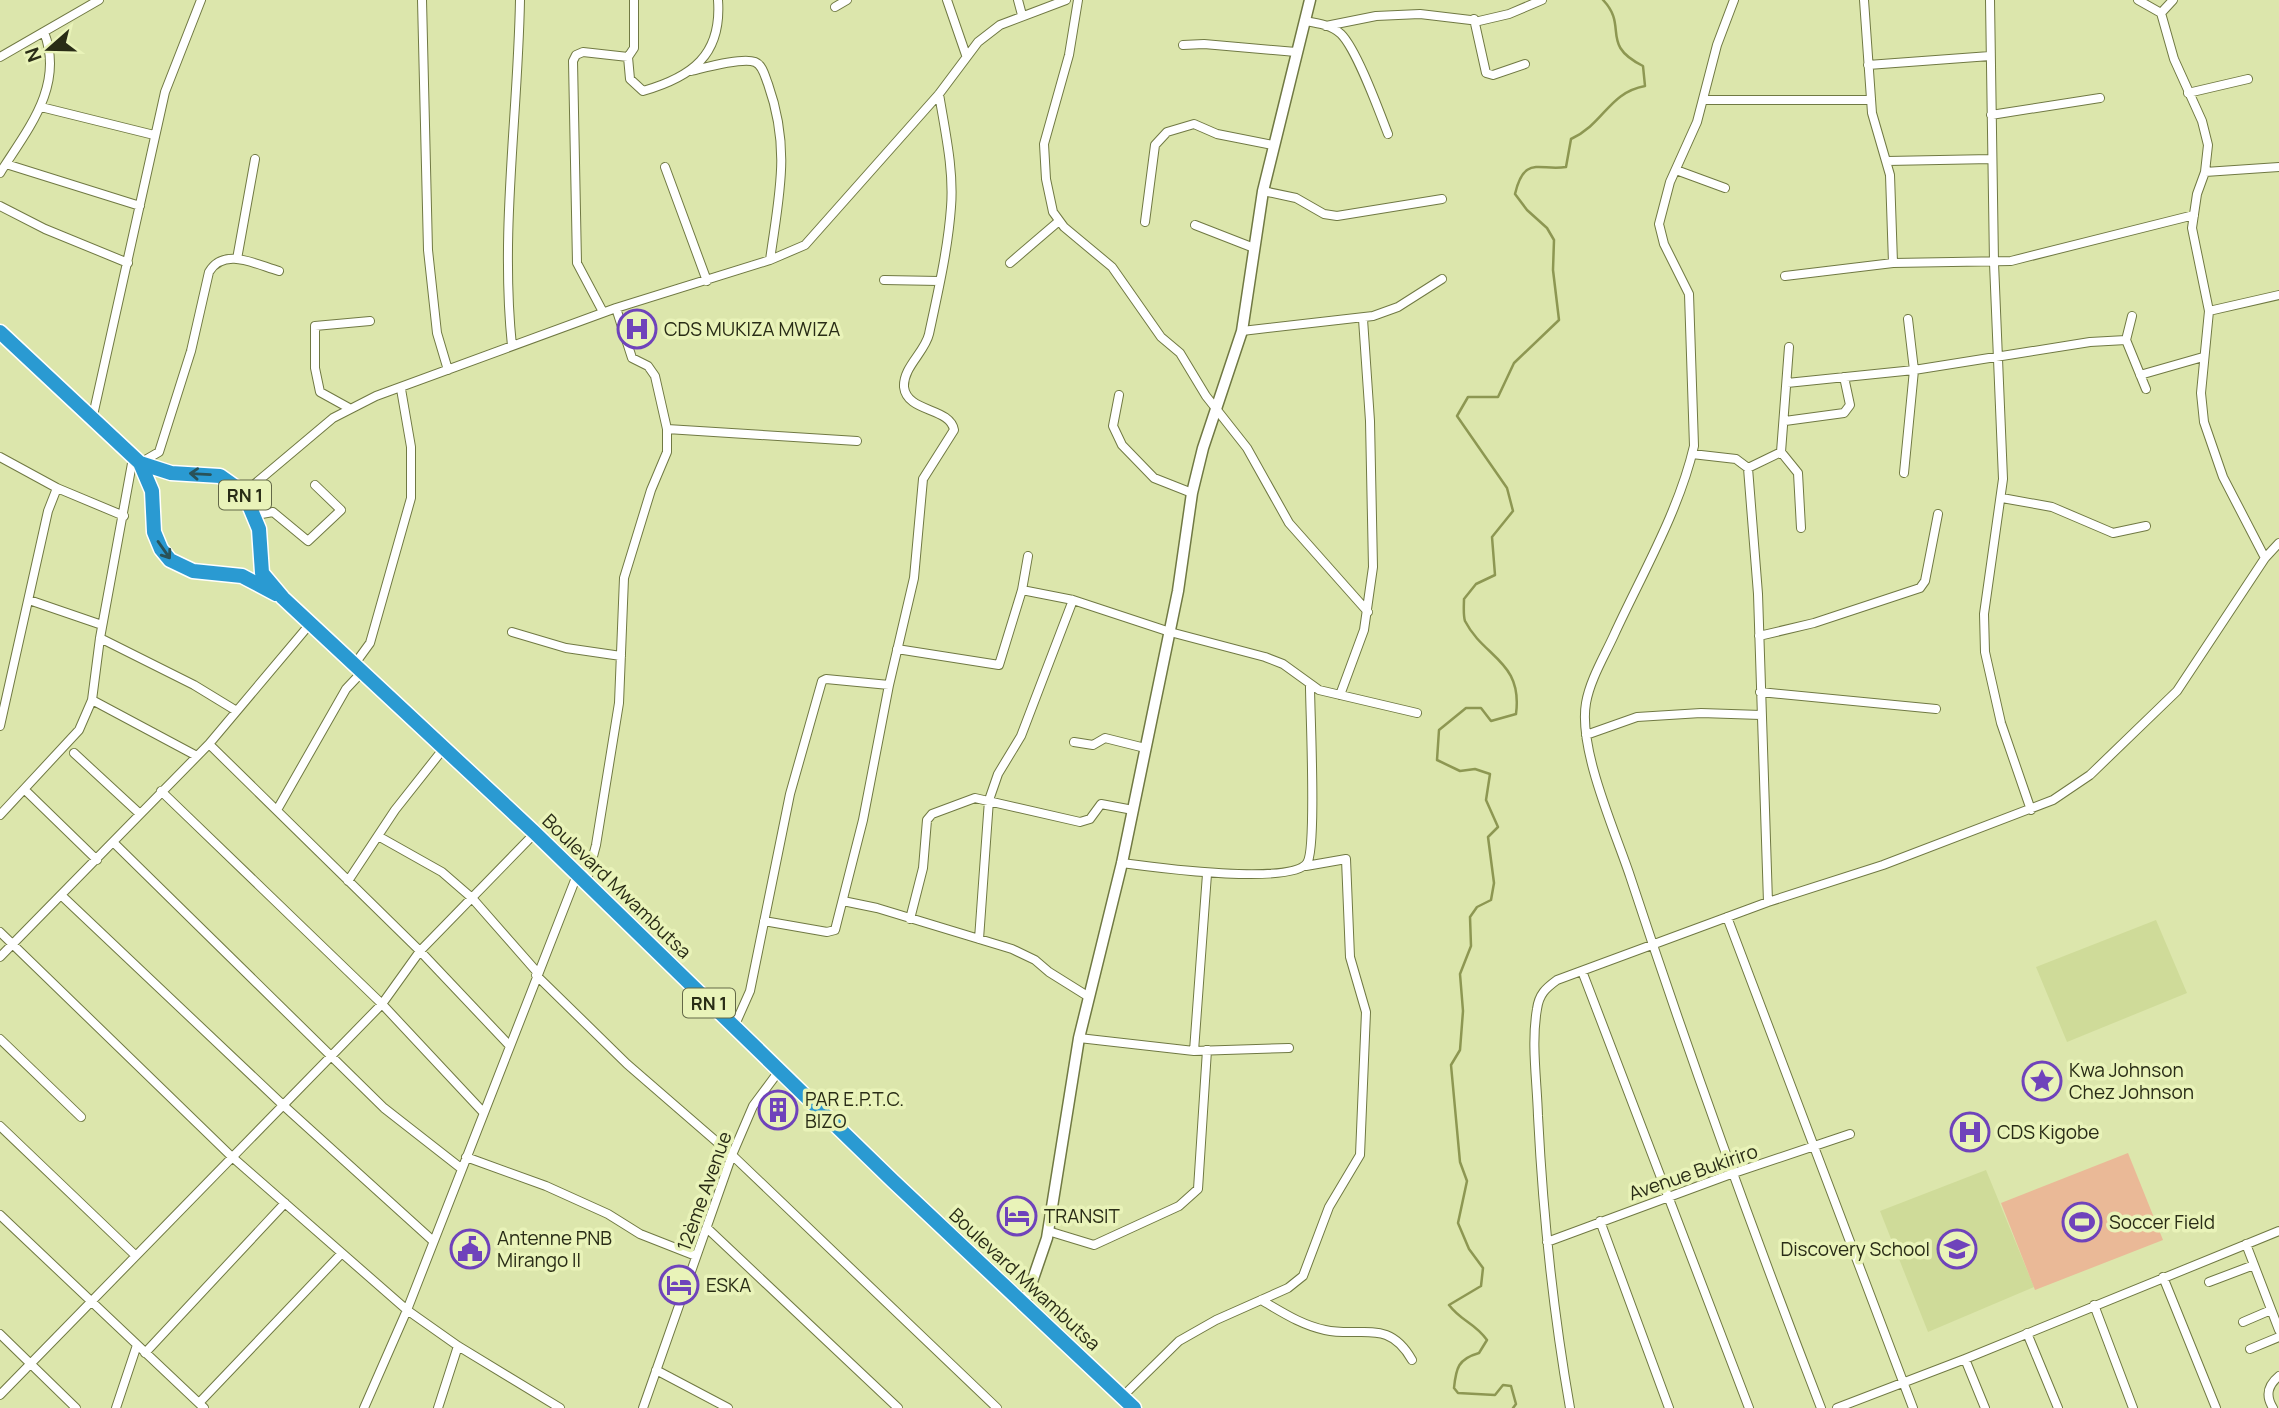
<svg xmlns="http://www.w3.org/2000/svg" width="2279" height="1408" font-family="Manrope,sans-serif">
	<rect width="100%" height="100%" fill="#dce6ac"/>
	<path fill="#cfdb99" d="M644,316L647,338L628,341L626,320Z
		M2156,920L2187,993L2067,1042L2036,967Z
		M1986,1170L2034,1287L1928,1332L1880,1211Z"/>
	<path fill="#eab997" d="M2128,1153L2163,1240L2035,1290L2001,1203Z"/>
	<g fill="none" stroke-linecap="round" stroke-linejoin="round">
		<path stroke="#8d9752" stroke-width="2.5" d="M1513,1408L1516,1404L1511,1386L1503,1385L1495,1395L1458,1393L1454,1388C1456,1368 1458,1359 1479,1353L1487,1340C1474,1322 1462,1322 1449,1305L1481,1286L1483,1268L1469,1249L1458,1223L1467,1181L1460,1162L1451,1065L1460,1050L1463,1011L1460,974L1471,946L1470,917L1477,907L1491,900L1494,883L1488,837L1498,827L1486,800L1490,774L1475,769L1460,771L1437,760L1439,730L1466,708H1481L1491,721L1516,714C1523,661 1484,658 1465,621C1463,615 1464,605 1464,599L1476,584L1495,575L1492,537L1513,511L1507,488L1457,416L1468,397H1498L1514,363L1559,320L1553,270L1554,240L1547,228L1527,210L1515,194C1524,155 1539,171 1566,167L1571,139C1605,123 1608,93 1645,86L1643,66C1599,44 1629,27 1603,0"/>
		<defs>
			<path id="street" d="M422,0L428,250L437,333L448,370
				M947,0L966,55
				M1018,0L1022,15
				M1078,0L1069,55L1044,144L1046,179L1053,212L1064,227L1112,267L1161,337L1180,353L1206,396L1247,448L1289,523L1368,612
				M1734,0L1717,45L1697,122L1670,182L1659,224L1664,244L1689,294L1694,446C1679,511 1642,574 1614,635C1604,657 1590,680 1586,703C1578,749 1615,831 1630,876C1689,1055 1753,1232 1821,1408
				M1864,0L1872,113L1890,175L1893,263L2011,261L2194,215
				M1990,0L1994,263L2003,479L1984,614L1985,652L2001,723L2031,810
				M2138,0L2161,13L2174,59L2202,121L2208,145L2205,172L2197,194L2192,228L2209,311L2201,393L2204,422L2223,477L2265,558
				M835,7L847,0
				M2161,13L2173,0
				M1474,19L1486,73L1493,75L1525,64
				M1305,21C1317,23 1332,25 1341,34C1357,50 1379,111 1388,134
				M1326,26L1376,16L1420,14L1479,21L1509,14L1542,0
				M1183,45L1204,44L1296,52
				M0,57L99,0
				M628,57L630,79L643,91C692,77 722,55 718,0
				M1868,65L1990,56
				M691,71C704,68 742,57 755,62C763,65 765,77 768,84C791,149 779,195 770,260
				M2188,93L2248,79
				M1703,100H1870
				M41,107L154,135
				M1991,115L2100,98
				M1887,161L1992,159
				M6,164L140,206
				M665,167L707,281
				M1676,170L1725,188
				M2205,172L2279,167
				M0,173C27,130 65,86 44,32
				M1263,191L1296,198L1324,214L1337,216L1442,199
				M0,206L45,229L128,263
				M1145,222L1155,145L1167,132L1194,124L1217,134L1273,145
				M1195,225L1254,248
				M237,259L255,159
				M1010,263L1059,221
				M1785,276L1893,263
				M884,280L939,281
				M2209,311L2279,295
				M603,312L577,263L573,61L576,55L583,52L628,57L634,48V0
				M2132,316L2126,340L2146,389
				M1242,331L1373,316L1398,307L1442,279
				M512,346C500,231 518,115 520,0
				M2140,375L2203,357
				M1787,383L1914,370L2090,342L2126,340
				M1119,395L1113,426L1122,445L1154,478L1192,493
				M349,408L320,392L315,368V326L370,321
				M92,420L165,92L201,0
				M1785,421L1844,413L1850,405L1844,377
				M667,429L857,441
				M1781,452L1798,473L1801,528
				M1692,454L1736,459L1748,468L1758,594L1768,902
				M0,457L57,488L124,516
				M140,463L159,452L191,351L209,272C224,247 255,264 279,271
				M1748,468L1781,452L1789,347
				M1904,473L1914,370L1908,319
				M244,493L333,418L376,396L616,308L770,260L805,245L939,94L978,42L1000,25L1066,0
				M2002,498L2052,507L2113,533L2146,526
				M256,515L273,512L308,541L341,510L315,485
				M1022,590L1073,600L1170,632L1265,657L1283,664L1319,690L1417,713
				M29,600L102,625
				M512,632L566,648L621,656
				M1759,636L1814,623L1920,588L1925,581L1938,514
				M100,638L194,685L235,710
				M897,649L999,665L1022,590L1028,556
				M354,665L370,643L411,498V447L401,389
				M1760,692L1936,709
				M1340,695L1364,630L1373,567L1370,421L1363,319
				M92,700L195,755
				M0,726L48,511L57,488
				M1586,735L1637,717L1701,713L1761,715
				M1074,742L1093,745L1105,738L1145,748
				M209,744L420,951L509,1045
				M74,753L140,814
				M25,790L97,860
				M161,791L382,1004L483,1112
				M277,810L346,689L362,672
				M0,815L79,730L92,700L100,638L133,458
				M378,836L442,872L472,898L537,972
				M114,843L384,1108L462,1169
				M1122,863C1152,867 1291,886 1307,863C1317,849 1310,712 1310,686
				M348,881L395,810L444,748
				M586,883L596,845L619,703L624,578L651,490L667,452V429L655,376L648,366L632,358L616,308
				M61,895L284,1106L432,1240
				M843,901L877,908L1012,949L1035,960L1049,972L1089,997
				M1727,917L1913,1408
				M910,919L923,868L927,820L932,814L975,798L1080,822L1090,819L1101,804L1133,810
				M764,921L827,932L835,930L863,820L889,685L914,578L923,479L954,430C950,407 907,413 904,387C903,367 925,352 929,334C938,292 948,249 951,207C954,170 945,131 939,94
				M0,932L231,1156L407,1310L458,1346L560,1408
				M979,939L989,800L998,774L1021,736L1073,600
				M0,957L209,744L310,624
				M1582,971L1749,1408
				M536,975L627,1064L732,1155L997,1408
				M734,1027L750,991L790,794L822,681L826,679L889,685
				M1079,1038L1194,1051L1289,1048
				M0,1039L81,1117
				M1194,1051L1207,874
				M0,1126L135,1255
				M466,1157L546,1186L608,1214L640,1234L696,1256
				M0,1215L204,1408
				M1600,1221L1669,1408
				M708,1229L898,1408
				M1048,1231L1094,1245L1179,1206L1198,1189L1207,1050
				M1547,1242L1731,1174L1850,1134
				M2246,1244L2279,1330
				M2163,1277L2216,1408
				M2209,1282L2254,1265
				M1261,1300C1282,1312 1301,1325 1325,1330C1362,1338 1388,1318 1412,1360
				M2094,1305L2133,1408
				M2243,1322L2271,1310
				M2027,1333L2058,1408
				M0,1334L76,1408
				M2250,1349L2279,1337
				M145,1353L285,1203
				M1965,1359L1985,1408
				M656,1370L728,1408
				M0,1395L382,1004L420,951L535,833
				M1122,1397L1179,1341L1216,1320L1288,1288L1303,1276L1329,1207L1360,1155L1366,1012L1350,957L1346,859L1306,866
				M199,1403L341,1254
				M116,1408L137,1345
				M364,1408L407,1310L577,875
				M438,1408L458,1346
				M643,1408L732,1155L753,1106L779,1071
				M1570,1408C1553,1311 1543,1214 1538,1116C1537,1081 1531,1043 1537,1009C1539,994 1546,988 1557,980L1768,902L1883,865L2053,800L2090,775L2177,691L2265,558L2279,543
				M1837,1408L1965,1359L2279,1231
				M2273,1408C2265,1395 2268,1385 2279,1376"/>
			<path id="secondary" d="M1024,1305L1047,1238L1079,1038L1122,863L1178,591L1192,493L1203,448L1242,331L1263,191L1310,0"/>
			<path id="highway" d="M0,332L140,463L171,473L220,476L244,493L259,529L262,573L283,598L535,833L893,1181L1134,1408
				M140,463L152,491L154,532L161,549L170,560L193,571L242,576L276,594"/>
		</defs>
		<use href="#street" stroke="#707943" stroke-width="10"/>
		<use href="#secondary" stroke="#707943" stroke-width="13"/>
		<use href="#highway" stroke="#fff" stroke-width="17"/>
		<use href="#street" stroke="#fff" stroke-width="8"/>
		<use href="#secondary" stroke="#fff" stroke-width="10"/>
		<use href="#highway" stroke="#2a9ad2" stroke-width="14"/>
	</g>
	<defs><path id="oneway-shaft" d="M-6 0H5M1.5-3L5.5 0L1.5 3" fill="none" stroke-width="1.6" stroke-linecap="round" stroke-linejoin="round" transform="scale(1.75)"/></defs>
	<g stroke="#295258">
		<use href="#oneway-shaft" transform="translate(200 474) rotate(-177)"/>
		<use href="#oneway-shaft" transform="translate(164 550) rotate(55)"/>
	</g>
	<defs>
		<symbol id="hospital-ring" viewBox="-11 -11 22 22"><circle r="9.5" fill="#e9f3b9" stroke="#6f43bb" stroke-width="1.5"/><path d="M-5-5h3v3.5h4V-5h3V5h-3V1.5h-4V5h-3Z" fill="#6f43bb"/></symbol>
		<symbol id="sight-ring" viewBox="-11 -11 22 22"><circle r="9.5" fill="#e9f3b9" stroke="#6f43bb" stroke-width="1.5"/><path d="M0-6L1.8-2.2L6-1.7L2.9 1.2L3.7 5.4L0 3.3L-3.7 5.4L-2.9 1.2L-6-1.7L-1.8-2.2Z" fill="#6f43bb"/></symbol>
		<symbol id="building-ring" viewBox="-11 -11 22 22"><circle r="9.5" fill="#e9f3b9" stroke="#6f43bb" stroke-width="1.5"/><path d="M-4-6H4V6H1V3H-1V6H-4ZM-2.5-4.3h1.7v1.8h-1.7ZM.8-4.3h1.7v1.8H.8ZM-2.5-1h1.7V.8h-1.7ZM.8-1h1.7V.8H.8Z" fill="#6f43bb"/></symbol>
		<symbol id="hotel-ring" viewBox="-11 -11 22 22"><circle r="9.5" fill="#e9f3b9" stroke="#6f43bb" stroke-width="1.5"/><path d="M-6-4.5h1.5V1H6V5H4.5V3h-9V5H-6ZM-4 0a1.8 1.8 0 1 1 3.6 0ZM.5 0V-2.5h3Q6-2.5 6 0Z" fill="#6f43bb"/></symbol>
		<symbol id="stadium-ring" viewBox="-11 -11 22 22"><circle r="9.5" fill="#e9f3b9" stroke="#6f43bb" stroke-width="1.5"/><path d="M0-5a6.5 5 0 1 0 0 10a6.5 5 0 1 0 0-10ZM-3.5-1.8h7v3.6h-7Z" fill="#6f43bb"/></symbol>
		<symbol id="civic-ring" viewBox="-11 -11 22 22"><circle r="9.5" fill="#e9f3b9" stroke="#6f43bb" stroke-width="1.5"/><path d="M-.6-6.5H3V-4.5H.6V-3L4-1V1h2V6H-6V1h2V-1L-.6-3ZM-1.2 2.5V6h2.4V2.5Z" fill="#6f43bb"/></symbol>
		<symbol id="school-ring" viewBox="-11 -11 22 22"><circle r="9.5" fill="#e9f3b9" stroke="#6f43bb" stroke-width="1.5"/><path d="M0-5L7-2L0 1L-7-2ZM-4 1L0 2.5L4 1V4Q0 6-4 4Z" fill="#6f43bb"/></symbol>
	</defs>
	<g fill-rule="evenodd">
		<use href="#hospital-ring" x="615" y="307" width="44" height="44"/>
		<use href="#sight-ring" x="2020" y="1059" width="44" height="44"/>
		<use href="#building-ring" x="756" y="1088" width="44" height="44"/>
		<use href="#hospital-ring" x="1948" y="1110" width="44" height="44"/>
		<use href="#hotel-ring" x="995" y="1194" width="44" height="44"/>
		<use href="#stadium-ring" x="2060" y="1200" width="44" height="44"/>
		<use href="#civic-ring" x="448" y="1227" width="44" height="44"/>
		<use href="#school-ring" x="1935" y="1227" width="44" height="44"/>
		<use href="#hotel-ring" x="657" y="1263" width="44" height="44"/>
	</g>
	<g text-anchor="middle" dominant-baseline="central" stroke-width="7" stroke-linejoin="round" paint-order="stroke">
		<g fill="#e9f3b9" stroke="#636847" stroke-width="2">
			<rect x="219" y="480.5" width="52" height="29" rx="5"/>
			<rect x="683" y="988.5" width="52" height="29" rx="5"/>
		</g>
		<g font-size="18" font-weight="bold" fill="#292c16">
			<text x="245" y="495">RN 1</text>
			<text x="709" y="1003">RN 1</text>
		</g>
		<g font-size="19" fill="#292c16" stroke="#e9f3b9" text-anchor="start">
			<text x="664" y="329">CDS MUKIZA MWIZA</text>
			<text x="2069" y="1070">Kwa Johnson<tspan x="2069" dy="22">Chez Johnson</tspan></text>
			<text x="805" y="1099">PAR E.P.T.C.<tspan x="805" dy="22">BIZO</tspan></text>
			<text x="1997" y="1132">CDS Kigobe</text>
			<text x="1044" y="1216">TRANSIT</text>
			<text x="2109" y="1222">Soccer Field</text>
			<text x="497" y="1238">Antenne PNB<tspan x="497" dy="22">Mirango II</tspan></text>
			<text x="1930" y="1249" text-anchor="end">Discovery School</text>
			<text x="706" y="1285">ESKA</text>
		</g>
		<g font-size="19" fill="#292c16" stroke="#e9f3b9">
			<text transform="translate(617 886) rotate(44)">Boulevard Mwambutsa</text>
			<text transform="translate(1693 1172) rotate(-19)">Avenue Bukiriro</text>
			<text transform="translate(704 1191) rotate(-70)">12ème Avenue</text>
			<text transform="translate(1025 1279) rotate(43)">Boulevard Mwambutsa</text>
		</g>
	</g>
	<g transform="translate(49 49) rotate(250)" stroke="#e9f3b9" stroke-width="5" paint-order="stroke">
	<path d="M0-5L12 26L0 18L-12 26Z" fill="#292c16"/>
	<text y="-10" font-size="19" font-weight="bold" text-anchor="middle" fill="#292c16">N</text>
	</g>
</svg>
